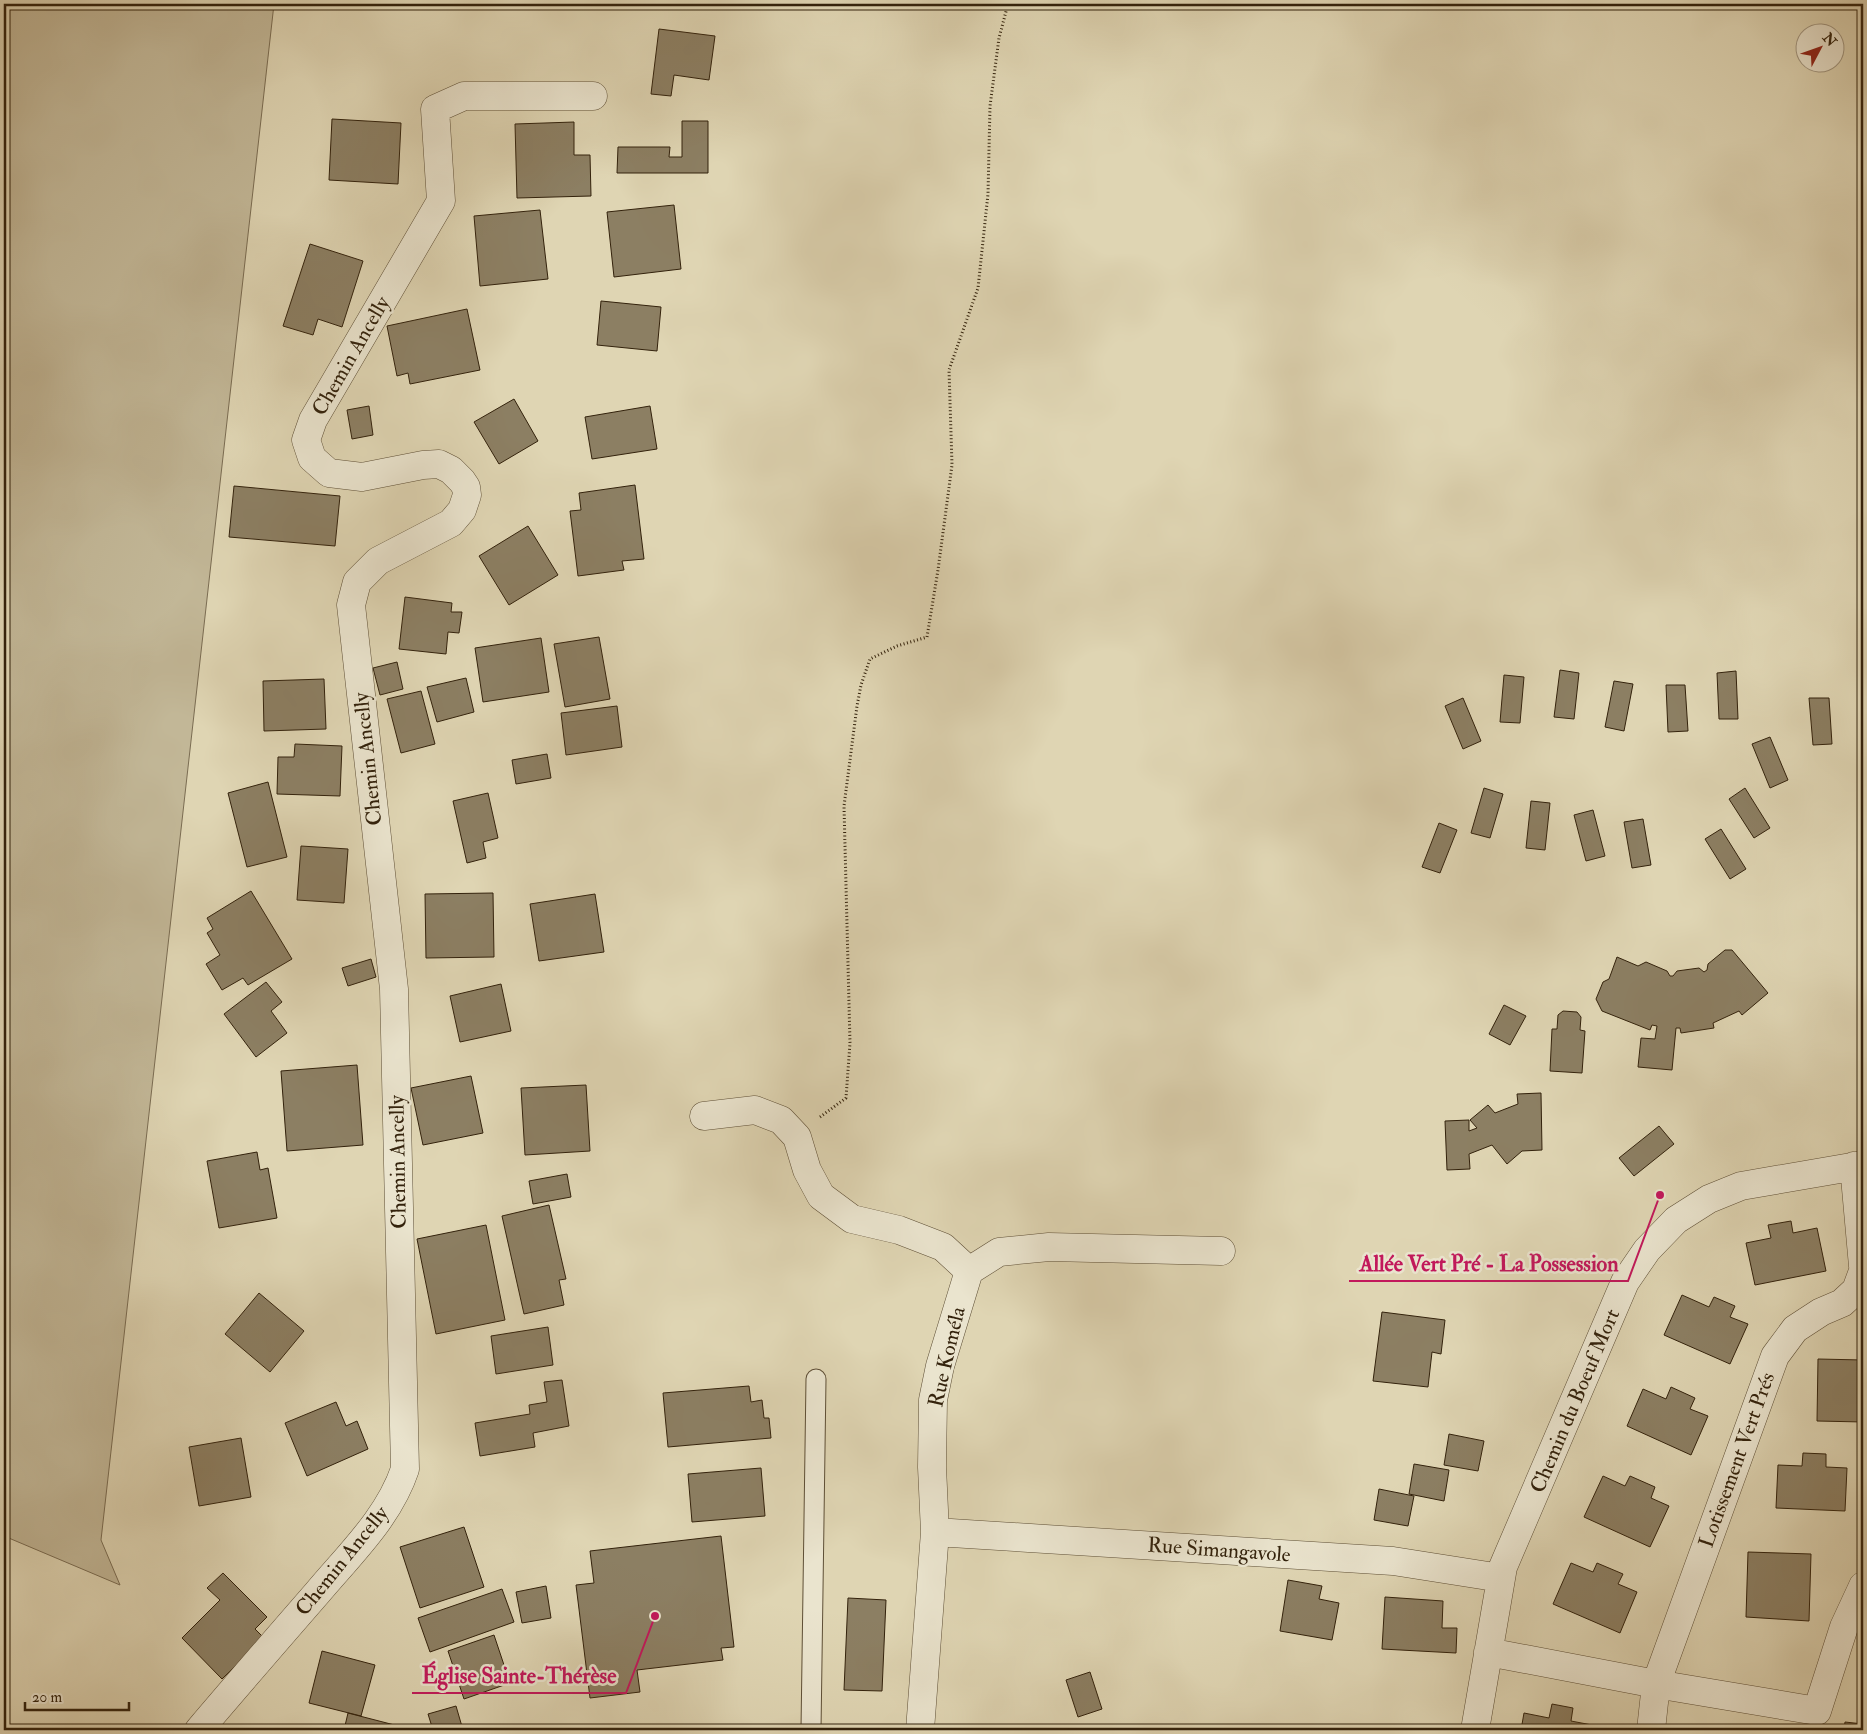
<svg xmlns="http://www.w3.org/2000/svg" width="1867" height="1734" font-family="'IM FELL Double Pica',serif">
	<rect width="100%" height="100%" fill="#dfd5b3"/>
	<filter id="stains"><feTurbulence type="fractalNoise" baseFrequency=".004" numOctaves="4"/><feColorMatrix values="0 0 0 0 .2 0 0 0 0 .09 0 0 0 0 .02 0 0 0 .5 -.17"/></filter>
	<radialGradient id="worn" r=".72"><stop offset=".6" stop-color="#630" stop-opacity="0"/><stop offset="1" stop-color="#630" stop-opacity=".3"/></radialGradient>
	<path fill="#c2b797" stroke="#7a6c52" d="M4,4H274L101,1540L120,1585L4,1536Z"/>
	<path fill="#8c7f63" stroke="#33220c" d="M659,29L715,36L709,80L674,75L671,96L651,94Z
		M332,119L401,123L398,184L329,180Z
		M682,121H708V173H617L618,147H670L669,157H682Z
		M574,122V155H590L591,196L517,198L515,124Z
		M674,205L681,269L614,277L607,212Z
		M540,210L548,279L480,286L474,216Z
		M310,244L363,261L342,327L318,319L313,335L283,326Z
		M601,301L661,307L657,351L597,345Z
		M467,309L480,370L410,384L408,373L397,376L387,326Z
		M514,399L538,441L499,464L474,422Z
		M369,406L373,435L352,439L347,410Z
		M650,406L657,449L592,459L585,417Z
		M635,485L644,559L622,561L624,570L578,576L570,511L581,510L579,493Z
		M234,486L340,496L335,546L229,537Z
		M528,526L558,575L509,605L479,556Z
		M405,597L452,603L451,612H462L459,633L448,632L446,654L399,649Z
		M599,637L610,699L565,707L554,644Z
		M541,638L549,692L483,702L475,648Z
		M397,662L403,689L380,695L373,668Z
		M1560,670L1579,673L1574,719L1554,717Z
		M1736,671L1738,719H1719L1717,673Z
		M1504,675L1524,677L1520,723L1500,722Z
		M466,678L474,712L437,722L427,687Z
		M324,679L326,729L264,731L263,681Z
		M1614,681L1633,684L1624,731L1605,727Z
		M1666,685H1685L1688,731L1668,732Z
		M421,691L435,744L401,753L387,699Z
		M1463,698L1481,741L1463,749L1445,706Z
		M1809,698H1829L1832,744L1813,745Z
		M617,706L622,747L566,755L561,713Z
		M1770,737L1788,780L1770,788L1752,744Z
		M295,744L342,746L340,796L277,794L278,757H294Z
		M547,754L551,778L516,784L512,760Z
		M268,782L287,857L247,867L228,793Z
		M1484,788L1503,794L1490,838L1471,833Z
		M1745,788L1770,828L1754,838L1729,799Z
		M488,793L498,838L483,842L486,858L467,863L453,801Z
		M1531,801L1550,803L1545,850L1526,848Z
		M1593,810L1605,856L1586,861L1574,815Z
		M1643,819L1651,865L1632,868L1624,822Z
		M1439,823L1457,830L1440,873L1422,867Z
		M1721,829L1746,869L1730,879L1705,839Z
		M301,846L348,849L344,903L297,900Z
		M251,891L292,959L248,985L243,978L222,990L206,964L220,955L207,933L213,929L207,918Z
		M493,893L494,957L426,958L425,894Z
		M595,894L604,952L539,961L530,904Z
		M1725,950H1732L1768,993L1742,1015L1739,1011L1713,1023L1714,1028L1681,1033L1680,1028H1676L1672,1070L1638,1067L1641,1038L1655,1039L1657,1026L1652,1025L1650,1030L1602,1011L1596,999L1603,982L1609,979L1617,957L1638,966L1646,962L1667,971L1670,976H1673L1677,971L1699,968L1704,972L1707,970L1708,964Z
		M371,959L376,977L348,986L342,968Z
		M266,982L282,1002L271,1011L287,1033L256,1057L224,1014Z
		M501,984L511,1031L460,1042L450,996Z
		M1504,1005L1526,1016L1510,1045L1489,1034Z
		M1563,1011L1577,1012L1581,1017L1580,1030L1585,1031L1582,1073L1550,1071L1552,1029H1557L1558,1015Z
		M357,1065L363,1145L287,1151L281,1071Z
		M471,1076L483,1133L423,1145L411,1088Z
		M586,1085L590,1151L525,1155L521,1088Z
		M1541,1093L1542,1150L1522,1151L1507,1164L1492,1145L1469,1154L1470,1169L1447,1170L1445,1121L1469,1120V1131L1477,1128L1470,1120L1488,1105L1495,1113L1518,1104L1517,1094Z
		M1659,1126L1674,1144L1634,1176L1619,1158Z
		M257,1152L260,1170L268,1168L277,1218L219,1228L207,1161Z
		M567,1174L571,1197L533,1204L529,1181Z
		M549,1205L566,1279L559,1280L564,1305L524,1314L502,1216Z
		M1791,1221L1793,1233L1817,1228L1826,1271L1755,1285L1746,1243L1771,1238L1768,1225Z
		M486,1225L505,1320L436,1334L417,1239Z
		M259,1293L304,1331L270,1372L225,1334Z
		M1682,1295L1709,1307L1714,1297L1735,1306L1730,1317L1748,1324L1730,1364L1664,1335Z
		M1382,1312L1445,1320L1441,1354L1432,1352L1428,1387L1373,1381Z
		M548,1327L553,1365L496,1374L491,1336Z
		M1818,1359L1863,1360V1422L1817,1421Z
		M562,1380L569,1426L533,1433L535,1447L480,1456L475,1423L530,1414L529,1405L547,1402L544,1382Z
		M749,1386L751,1402L762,1400L764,1418H769L771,1438L668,1447L663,1393Z
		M1671,1387L1695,1398L1690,1409L1708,1416L1691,1455L1627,1426L1643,1389L1666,1399Z
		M336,1402L346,1426L357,1421L368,1449L307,1476L285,1423Z
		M1449,1434L1484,1441L1478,1471L1444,1465Z
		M241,1438L251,1497L199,1506L189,1447Z
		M1803,1453L1826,1454V1467L1847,1468L1845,1511L1776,1508L1778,1465L1802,1466Z
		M1414,1464L1449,1470L1444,1501L1409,1494Z
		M761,1468L765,1516L692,1522L688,1474Z
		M1603,1476L1625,1486L1630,1476L1655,1487L1651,1498L1669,1506L1650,1547L1584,1517Z
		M1379,1489L1414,1496L1408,1526L1374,1520Z
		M464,1527L484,1587L420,1608L400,1547Z
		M721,1536L734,1647L721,1648L723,1660L637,1670L640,1692L590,1698L576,1585L594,1583L590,1551Z
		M1748,1552L1811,1554L1809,1621L1746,1617Z
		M1571,1563L1593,1572L1597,1563L1623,1574L1618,1584L1637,1592L1620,1633L1553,1604Z
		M223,1573L267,1617L255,1629L264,1638L222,1679L182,1638L220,1600L207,1588Z
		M1288,1580L1322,1586L1319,1599L1339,1603L1332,1640L1280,1631Z
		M546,1586L551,1618L522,1623L516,1592Z
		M502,1589L514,1622L430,1652L418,1618Z
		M1385,1597L1443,1601L1442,1628H1457L1456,1653L1382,1649Z
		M848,1598L886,1600L882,1691L844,1690Z
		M494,1635L510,1683L464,1699L448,1651Z
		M322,1651L375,1665L361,1716L309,1703Z
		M1090,1672L1102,1709L1078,1717L1066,1680Z
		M1552,1704L1573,1708L1571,1721L1592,1725L1591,1730H1521L1524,1713L1549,1718Z
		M456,1706L463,1730H433L428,1714Z
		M348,1713L410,1729L409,1730H344Z
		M1845,1722L1863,1724V1730H1844Z
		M1279,1726L1313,1729V1730H1278Z"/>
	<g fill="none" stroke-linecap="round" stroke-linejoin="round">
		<defs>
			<path id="service" d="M811,1730L816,1379"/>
			<path id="minor" d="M704,1116L755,1110L781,1120L797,1137L807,1170L821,1196L852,1219L899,1230L943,1247L969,1271
				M1854,1166L1863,1266
				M935,1532L1393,1561L1501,1578
				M1488,1652L1656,1684L1817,1711L1844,1627L1863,1586
				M199,1730C238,1684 278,1638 318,1592C350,1554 389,1517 405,1469L394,989L351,605L357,582L378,561L451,523L462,510L467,495L466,487L462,481L451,470L439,464L423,465L362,477L329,473L312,458L306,440L313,420L441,201L435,109L464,96H593
				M920,1730L935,1532L932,1467L933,1400L940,1366L969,1271L999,1252L1049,1247L1221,1251
				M1475,1730L1503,1567L1625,1282L1647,1250L1676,1220L1709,1199L1741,1186L1863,1165
				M1651,1730L1656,1684L1775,1356L1795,1329L1821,1312L1842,1303L1856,1290L1863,1271"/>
		</defs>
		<use href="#service" stroke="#5e4f36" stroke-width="21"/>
		<use href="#minor" stroke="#5e4f36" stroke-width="29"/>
		<path stroke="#33220c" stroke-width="3" stroke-dasharray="1 2.5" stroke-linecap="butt" d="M820,1117L846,1098L850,1043L844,806L857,706L861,685L870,659L897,646L927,637L938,570L952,465L949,370L978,288L988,194L990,106L999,38L1008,4"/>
		<use href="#service" stroke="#eae4ce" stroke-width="19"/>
		<use href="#minor" stroke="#eae4ce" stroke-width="28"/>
	</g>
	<g text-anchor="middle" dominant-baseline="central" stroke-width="5" stroke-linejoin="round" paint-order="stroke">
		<g font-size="21" fill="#33220c" stroke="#eae4ce">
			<text transform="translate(351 356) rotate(-60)">Chemin Ancelly</text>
			<text transform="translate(368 759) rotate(-96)">Chemin Ancelly</text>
			<text transform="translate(398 1162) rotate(-91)">Chemin Ancelly</text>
			<text transform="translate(947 1357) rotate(-77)">Rue Koméla</text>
			<text transform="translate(1575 1401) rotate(-67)">Chemin du Boeuf Mort</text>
			<text transform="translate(1737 1460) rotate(-70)">Lotissement Vert Prés</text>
			<text transform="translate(1219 1550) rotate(4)">Rue Simangavole</text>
			<text transform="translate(342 1561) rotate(-51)">Chemin Ancelly</text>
		</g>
	</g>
	<path fill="none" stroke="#c2185b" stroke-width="2" d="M1660 1195L1628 1281H1349M655 1616L626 1693H412"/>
	<g fill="#c2185b" stroke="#eae4ce" stroke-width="2">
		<circle cx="1660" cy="1195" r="5"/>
		<circle cx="655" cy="1616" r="5"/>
	</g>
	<g font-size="22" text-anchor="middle" font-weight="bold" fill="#c2185b" stroke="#eae4ce" stroke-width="5" stroke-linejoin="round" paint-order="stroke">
		<text x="1489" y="1271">Allée Vert Pré - La Possession</text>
		<text x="519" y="1683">Église Sainte-Thérèse</text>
	</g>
	<rect width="1867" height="1734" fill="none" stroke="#dfd5b3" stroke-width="20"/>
	<rect x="5" y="5" width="1857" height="1724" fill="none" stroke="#33220c" stroke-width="2.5"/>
	<rect x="10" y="10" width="1847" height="1714" fill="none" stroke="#33220c"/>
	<g transform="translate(1820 48) rotate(49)"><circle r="24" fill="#eae4ce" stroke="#a19680"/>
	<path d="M0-4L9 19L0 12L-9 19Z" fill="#8f2418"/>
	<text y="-8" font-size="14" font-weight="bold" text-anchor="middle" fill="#33220c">N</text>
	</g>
	<path d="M25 1702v8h104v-8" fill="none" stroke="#33220c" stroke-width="2.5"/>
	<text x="32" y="1702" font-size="15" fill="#33220c" stroke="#eae4ce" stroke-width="4" paint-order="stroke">20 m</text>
	<rect width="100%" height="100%" filter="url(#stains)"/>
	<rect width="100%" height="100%" fill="url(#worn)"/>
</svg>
